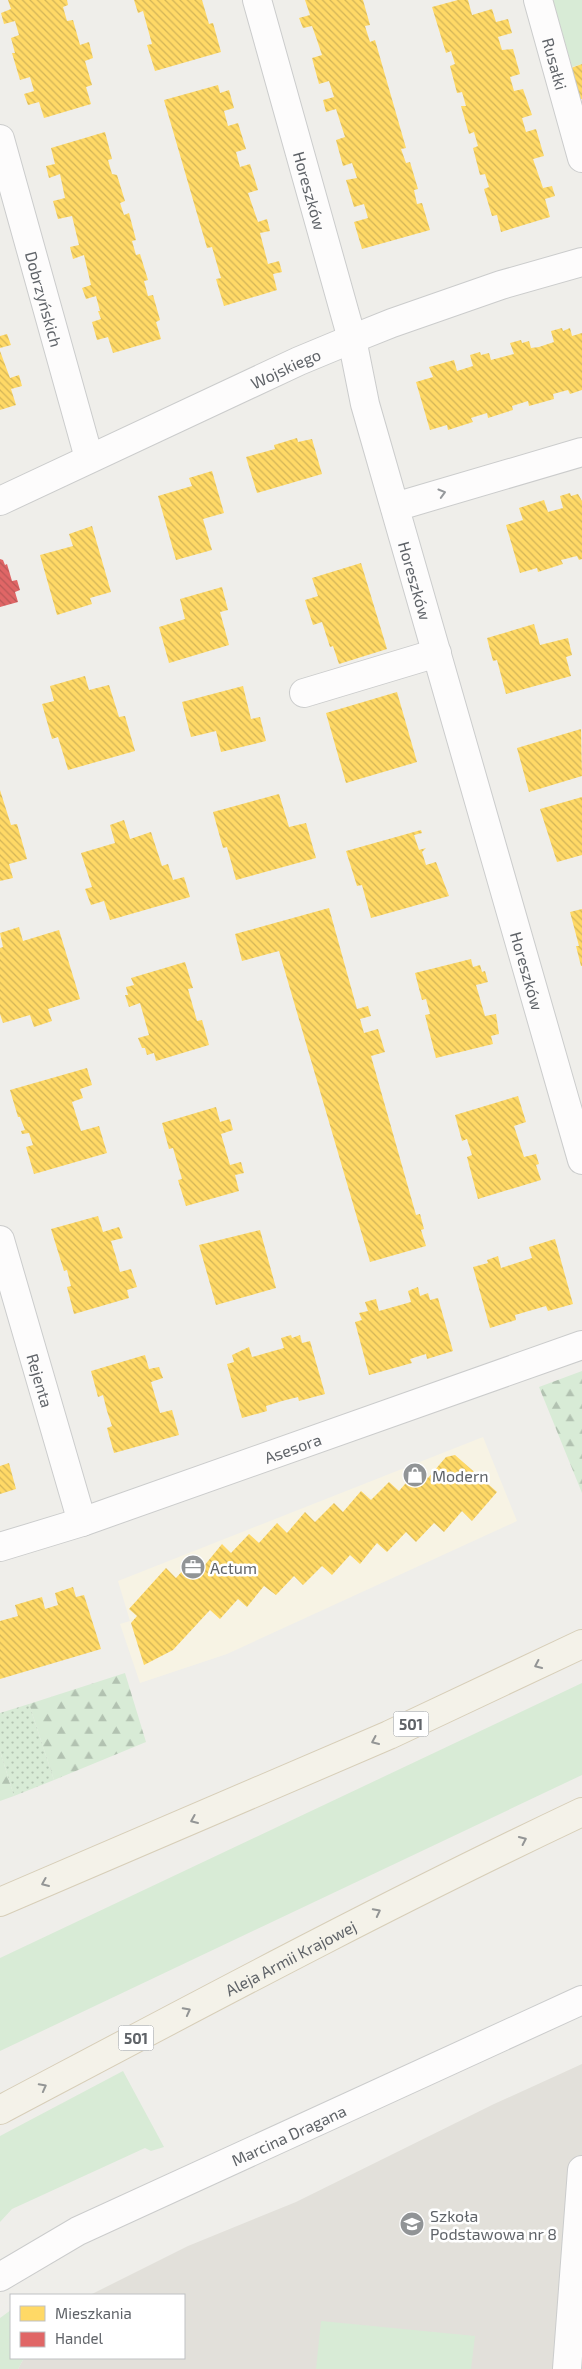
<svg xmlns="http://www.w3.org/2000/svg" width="582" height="2369" font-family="'Exo 2',sans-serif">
	<defs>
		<pattern id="forest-firs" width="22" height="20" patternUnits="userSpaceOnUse" patternTransform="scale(1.25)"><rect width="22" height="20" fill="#d8ebd6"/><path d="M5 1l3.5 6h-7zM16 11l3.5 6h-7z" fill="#b2c2b1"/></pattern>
		<pattern id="garden-dots" width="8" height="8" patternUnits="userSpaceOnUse" patternTransform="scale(1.25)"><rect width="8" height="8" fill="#d8ebd6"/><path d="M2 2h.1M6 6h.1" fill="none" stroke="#b2c2b1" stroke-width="1.8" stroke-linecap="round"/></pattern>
		<pattern id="homes-back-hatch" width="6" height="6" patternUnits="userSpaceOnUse" patternTransform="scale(1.25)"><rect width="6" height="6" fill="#ffd966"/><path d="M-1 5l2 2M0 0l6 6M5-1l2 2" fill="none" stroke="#d2b458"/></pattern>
		<pattern id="shops-back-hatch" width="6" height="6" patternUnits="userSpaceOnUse" patternTransform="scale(1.25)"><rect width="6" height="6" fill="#e06666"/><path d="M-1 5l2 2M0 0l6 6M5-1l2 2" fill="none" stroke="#b95858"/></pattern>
	</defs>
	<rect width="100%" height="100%" fill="#efeeea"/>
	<path fill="#f7f3e4" d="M483,1437L517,1521L227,1654L140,1683L120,1624L130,1621L118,1581Z"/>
	<path fill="#e2e0da" d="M582,2064V2369H18L24,2358H184V2295H90L188,2246L296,2202L494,2104Z"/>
	<path fill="#d8ebd6" d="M553,0H582V64L572,67Z
		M582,1683V1775L0,2051V1958Z
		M123,2071L164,2147L151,2151L145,2148L12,2209L0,2222V2136Z
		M11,2310V2358H24L18,2369H0V2318Z
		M321,2321L475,2336L471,2369H316Z"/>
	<path fill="url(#forest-firs)" d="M582,1371V1493L539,1387Z
		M125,1673L146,1742L54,1780L29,1704Z
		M0,1751L14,1796L0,1801Z"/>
	<path fill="url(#garden-dots)" d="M29,1704L54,1780L14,1796L0,1751V1713Z"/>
	<path fill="url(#homes-back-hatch)" d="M8,0H67L68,5L63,7L67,21L73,20L80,45L89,42L93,58L85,61L92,85L86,87L91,104L44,118L39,102L28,105L24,94L34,91L30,77L20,80L12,53H15L11,38L19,35L15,21L4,24L1,13L11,9Z
		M134,0H202L209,24L213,23L221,52L155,71L147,45L152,44L143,11L138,13Z
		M305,0H363L370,25L365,26L370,42L375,40L406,148L401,149L406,163L410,162L418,189L414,190L417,204L422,203L430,230L362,249L354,222L368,218L364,204L354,207L346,180L357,178L352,163L343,166L336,140L345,137L336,109L326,112L323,100L334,97L329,81L319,84L312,58L322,55L317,40L312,26L303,28L299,18L310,15Z
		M458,0H468L472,15L492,9L496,22L508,19L512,33L498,37L502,50L513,49L520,74L510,77L514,91L523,89L532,115L522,118L526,132L536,129L544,156L533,159L543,188L552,186L555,196L545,199L550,217L501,232L497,215L492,216L484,189L489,187L485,174L480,175L473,148L478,146L474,132L469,134L461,106H466L462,92L457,93L450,66L455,64L451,51L446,53L432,7Z
		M582,64V99H580L571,68Z
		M218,85L220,93L229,90L234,108L224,111L228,126L238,123L246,149L236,152L240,167L250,164L258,190L248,193L258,222L267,219L270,231L260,233L268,264L279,261L282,272L273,274L277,290L224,306L216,279L221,278L212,247L207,248L164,100Z
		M105,132L112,159L108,160L112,174L117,175L125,201L120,203L124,215L129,213L136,240L132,241L136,255L140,254L148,280L144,281L148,296L153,295L160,320L156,322L161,339L113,353L108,337L97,340L92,322L101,319L98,311H100L96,296L86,299L82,288L91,285L84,255L73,259L70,247L79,245L72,216L58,219L53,201L65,198L60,174L49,178L46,166L55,164L51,148Z
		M562,328L563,331L570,328L572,336L582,333V390L570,394L568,390L553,394L554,399L529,406L528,401L512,406L513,410L488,418L487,413L471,418L473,422L448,430L447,425L430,430L416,382L433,377L429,367L454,360L457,371L473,366L470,355L480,352L481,355L489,353L491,360L514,354L510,343L521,340L522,343L529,341L531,348L539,347L554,342L551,331Z
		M7,334L11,345L0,348V336Z
		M0,351L10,378L19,375L22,386L11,389L16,405L0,410Z
		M297,438L298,442L312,439L322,474L257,493L246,457L275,449L274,445Z
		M212,471L224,513L203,519L212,550L176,560L158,496L192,486L189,478Z
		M570,493L571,496L578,494L582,501V559L579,560L577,556L561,560L563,564L538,572L537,568L520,573L506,525L523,520L519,508L544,500L548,512L563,508L560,496Z
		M92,526L111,592L90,598L92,604L57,615L40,555L73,546L69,534Z
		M361,563L387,649L339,664L333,646L330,647L322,622L313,625L305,600L318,596L312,578Z
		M222,587L228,610L220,612L229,645L169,663L159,627L185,619L180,599Z
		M534,624L540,645L568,638L572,655L566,657L571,676L506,694L497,660L493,661L487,638Z
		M85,676L89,690L109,685L119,717L125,716L135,751L68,770L58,737L52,739L42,704L54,701L50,686Z
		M243,686L251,719L260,717L266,741L221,752L216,731L191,737L182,702Z
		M397,692L417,762L346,783L326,713Z
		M581,729L582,776L529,792L517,748Z
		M0,790L11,825L17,824L27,859L9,864L13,878L0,881Z
		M279,794L289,827L306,823L316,858L236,880L227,847L223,848L213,812Z
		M582,797V855L557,862L540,809Z
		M124,820L130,839L151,832L162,866L168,864L173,880L184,877L190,897L110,920L104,901L91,905L85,889L92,887L81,853L115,843L110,825Z
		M421,830L422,833L414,835L419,850L426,848L422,852L426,865L436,862L449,896L371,918L362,885L357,886L346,851Z
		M329,908L357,1009L368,1006L371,1016L360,1019L364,1033L378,1029L385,1052L371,1056L416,1215L420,1214L424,1229L421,1230L426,1246L370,1262L279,951L242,961L235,934Z
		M582,909V966H581L576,946H579L570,912Z
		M19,927L23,941L59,930L80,999L48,1009L52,1021L34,1027L30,1015L3,1023L0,1014V948L3,947L0,933Z
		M471,959L473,967L480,965L482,972L485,971L488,982L476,985L485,1016L496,1014L499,1034L491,1036L493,1044L436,1058L425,1015L430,1014L426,999L422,1000L415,973Z
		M185,962L193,988L188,989L197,1021L202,1020L209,1045L156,1061L154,1053L147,1055L145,1048H142L138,1038L149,1035L140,1003L129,1007L125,995H128L126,987L134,985L131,978Z
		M87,1068L92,1085L80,1089L83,1098L72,1102L81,1131L99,1126L107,1153L34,1174L26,1147L33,1145L29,1133L22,1134L21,1131L25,1130L20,1117H18L10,1090Z
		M518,1096L526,1122L514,1126L524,1157L536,1154L539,1164L536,1165L541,1180L478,1199L467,1157L472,1155L467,1139L462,1141L455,1115Z
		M216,1107L220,1122L230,1119L233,1130L221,1134L230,1165L241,1162L244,1173L235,1175L239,1191L186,1206L178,1180L182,1179L173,1148L169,1149L162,1123Z
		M98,1216L103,1232L119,1227L123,1238L111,1241L116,1257L120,1272L131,1269L137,1287L127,1290L129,1298L74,1314L67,1287L71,1286L67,1270L64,1271L51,1229Z
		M260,1230L276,1288L216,1305L199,1245Z
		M555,1239L573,1304L548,1311L546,1306L515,1315L516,1320L490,1328L473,1267L488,1263L487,1260L498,1256L501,1268L532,1258L529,1247Z
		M418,1287L420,1296L428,1293L430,1300L438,1298L453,1351L427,1359L426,1354L410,1359L412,1363L369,1375L355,1322L362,1320L359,1313L368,1311L365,1302L376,1299L379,1311L411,1302L408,1291Z
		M291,1335L292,1338L300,1335L302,1343L310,1341L325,1394L299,1401L298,1397L282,1401L266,1406L267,1411L242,1418L227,1364L234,1362L232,1355L249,1347L252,1357L284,1348L281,1338Z
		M145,1355L149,1369L159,1367L163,1378L151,1382L160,1413L172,1410L179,1435L114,1453L107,1428L112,1426L107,1411L103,1395L98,1397L91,1371Z
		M455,1455L497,1492L472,1521L462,1511L444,1532L434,1523L416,1542L406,1532L387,1552L377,1543L360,1564L350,1555L332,1575L322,1566L303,1585L294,1576L276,1595L264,1586L247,1607L238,1599L220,1619L210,1610L173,1650L144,1665L131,1623L137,1616L129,1609L166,1568L176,1578L194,1558L204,1566L222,1544L231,1553L249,1534L259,1543L277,1523L287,1533L305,1512L315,1522L334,1503L343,1512L361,1491L371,1500L389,1482L399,1491L418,1469L428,1478L446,1457Z
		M9,1463L16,1489L0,1494V1466Z
		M73,1587L76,1597L84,1595L101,1649L0,1679V1621L18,1616L15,1605L42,1597L45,1609L58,1605L55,1593Z"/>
	<path fill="url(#shops-back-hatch)" d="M0,559L3,560L5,565L7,564L12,581L17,580L20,590L15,592L18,602L0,607Z"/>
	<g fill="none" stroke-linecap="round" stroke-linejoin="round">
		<defs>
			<g id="minor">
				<path id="s1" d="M257,0L352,339L365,404L582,1160"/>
				<path id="s2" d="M538,0L582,158"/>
				<path id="s3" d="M0,139L89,458"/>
				<path id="s4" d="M0,501L299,361L352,339L392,323L501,285L582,262"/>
				<path d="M395,507L582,452"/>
				<path d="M304,693L437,653"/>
				<path id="s5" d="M0,1240L82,1522"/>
				<path id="s6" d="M0,1547L82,1522L582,1345"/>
				<path id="s7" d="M0,2277L78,2231L582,2000"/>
				<path d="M567,2369L582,2170"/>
			</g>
			<g id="major">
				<path d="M0,1902L389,1735L582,1644"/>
				<path id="s8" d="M0,2110C193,2008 385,1905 582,1812"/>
			</g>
		</defs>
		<use href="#minor" stroke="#cbcccc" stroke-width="30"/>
		<use href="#major" stroke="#d7ceb8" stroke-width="30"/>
		<use href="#minor" stroke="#fdfcfc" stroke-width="28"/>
		<use href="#major" stroke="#f4f2e9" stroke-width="28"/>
	</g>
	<defs><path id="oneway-chevron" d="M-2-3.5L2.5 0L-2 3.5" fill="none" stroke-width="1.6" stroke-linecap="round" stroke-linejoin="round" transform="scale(1.25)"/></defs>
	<use stroke="#96999c" href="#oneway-chevron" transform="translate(442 493) rotate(-16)"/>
	<g stroke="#939595">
		<use href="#oneway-chevron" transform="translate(538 1665) rotate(155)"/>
		<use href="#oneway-chevron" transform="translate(375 1741) rotate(156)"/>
		<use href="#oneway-chevron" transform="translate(194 1820) rotate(157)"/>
		<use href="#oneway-chevron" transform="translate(523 1840) rotate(-25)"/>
		<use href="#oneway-chevron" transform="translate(45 1883) rotate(157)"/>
		<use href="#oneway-chevron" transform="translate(377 1912) rotate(-27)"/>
		<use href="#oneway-chevron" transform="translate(187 2011) rotate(-28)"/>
		<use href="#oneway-chevron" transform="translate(43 2087) rotate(-28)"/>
	</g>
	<defs>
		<symbol id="shop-disc" viewBox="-11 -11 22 22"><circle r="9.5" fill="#919496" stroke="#fff"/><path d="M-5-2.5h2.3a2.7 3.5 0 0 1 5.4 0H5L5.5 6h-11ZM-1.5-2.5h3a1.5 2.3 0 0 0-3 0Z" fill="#fff"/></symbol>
		<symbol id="office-disc" viewBox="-11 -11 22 22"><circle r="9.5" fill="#919496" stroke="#fff"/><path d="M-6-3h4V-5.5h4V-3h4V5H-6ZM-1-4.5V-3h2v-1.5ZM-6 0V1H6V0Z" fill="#fff"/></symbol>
		<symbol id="school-disc" viewBox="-11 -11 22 22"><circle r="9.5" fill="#919496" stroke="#fff"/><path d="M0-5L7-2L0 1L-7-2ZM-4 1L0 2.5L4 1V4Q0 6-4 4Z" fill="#fff"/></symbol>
	</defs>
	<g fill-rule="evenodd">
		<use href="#shop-disc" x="401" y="1461" width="28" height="28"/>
		<use href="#office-disc" x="179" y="1553" width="28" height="28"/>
		<use href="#school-disc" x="398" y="2210" width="28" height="28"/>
	</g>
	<g text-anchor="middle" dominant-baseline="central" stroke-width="5" stroke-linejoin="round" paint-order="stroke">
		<g fill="#fff" stroke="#8f9295" stroke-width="1">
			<rect x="393.5" y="1711.5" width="35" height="25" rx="4"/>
			<rect x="118.5" y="2025.5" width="35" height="25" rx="4"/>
		</g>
		<g font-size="15" font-weight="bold" fill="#5f6368">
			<text x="411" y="1724">501</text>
			<text x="136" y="2038">501</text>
		</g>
		<g font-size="16" fill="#5f6368" stroke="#fff">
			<text stroke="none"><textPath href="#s2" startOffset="66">Rusałki</textPath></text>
			<text stroke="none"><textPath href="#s1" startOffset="198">Horeszków</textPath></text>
			<text stroke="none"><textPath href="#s3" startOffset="166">Dobrzyńskich</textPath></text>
			<text stroke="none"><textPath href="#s4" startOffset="315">Wojskiego</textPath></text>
			<text stroke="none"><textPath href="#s1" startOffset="602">Horeszków</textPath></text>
			<text stroke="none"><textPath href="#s1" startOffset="1008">Horeszków</textPath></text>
			<text stroke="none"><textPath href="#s5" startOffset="146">Rejenta</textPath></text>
			<text stroke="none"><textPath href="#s6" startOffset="309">Asesora</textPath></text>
			<text stroke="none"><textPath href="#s8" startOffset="328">Aleja Armii Krajowej</textPath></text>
			<text stroke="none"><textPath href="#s7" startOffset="322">Marcina Dragana</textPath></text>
		</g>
		<g font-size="16" fill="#5f6368" stroke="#fff" text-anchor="start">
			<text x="432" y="1475">Modern</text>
			<text x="210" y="1567">Actum</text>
			<text x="430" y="2215">Szkoła<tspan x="430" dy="18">Podstawowa nr 8</tspan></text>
		</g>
	</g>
	<rect x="10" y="2294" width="175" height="65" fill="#ffffff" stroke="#bfc1c3"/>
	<rect x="20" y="2306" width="25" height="15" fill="#ffd966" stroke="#bfc1c3"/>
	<text x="55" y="2319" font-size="15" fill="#5f6368">Mieszkania</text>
	<rect x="20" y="2332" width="25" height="15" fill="#e06666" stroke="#bfc1c3"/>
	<text x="55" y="2344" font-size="15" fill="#5f6368">Handel</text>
</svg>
